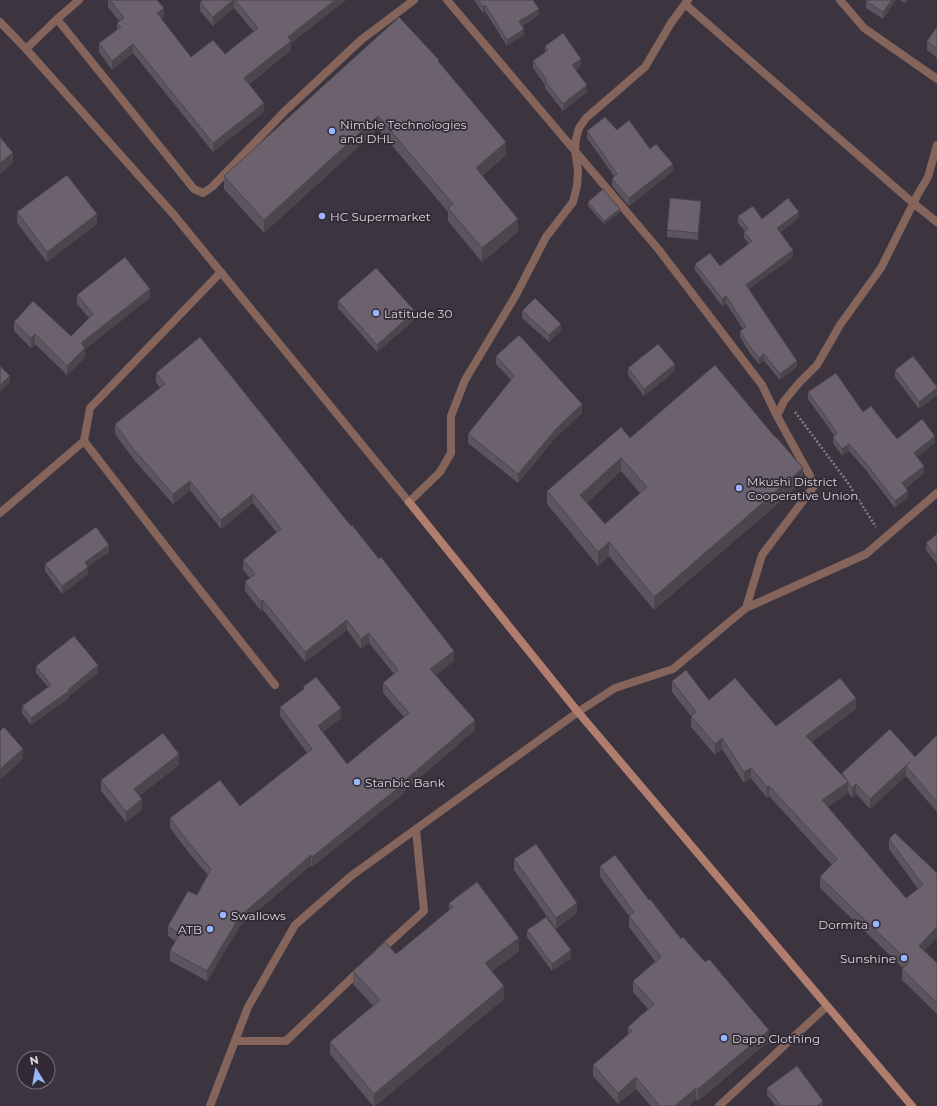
<svg xmlns="http://www.w3.org/2000/svg" width="937" height="1106" font-family="Montserrat,sans-serif">
	<rect width="100%" height="100%" fill="#3c343f"/>
	<g fill="none" stroke-linecap="round" stroke-linejoin="round">
		<path stroke="#837c86" stroke-width="2.5" stroke-dasharray="2 2" stroke-linecap="butt" d="M795,412L848,483L876,527"/>
		<path stroke="#85645b" stroke-width="8" d="M380,951L424,911L416,830
			M235,1041H286L360,970"/>
		<path stroke="#85645b" stroke-width="8" d="M447,0L659,250L762,385L777,416
			M840,0L864,28L937,79
			M685,4L913,203L937,222
			M57,19L194,189L203,193L212,187L285,111L361,40L414,0
			M26,49L57,19L79,0
			M84,441L177,561L275,685
			M409,502L440,472L451,453V416L465,380L516,295L546,237L573,202L577,186L578,170L575,151L576,139L579,128L586,118L645,67L671,23L688,0
			M0,513L84,441L90,408L221,272
			M746,608L762,555L815,485L777,416L784,401L799,383L817,365L840,325L881,268L918,194L928,177L937,145
			M210,1106L248,1007L295,925L351,876L578,712L615,688L673,669L746,608L866,554L937,493
			M719,1106L827,1006"/>
		<path stroke="#85645b" stroke-width="8" d="M0,22L26,49L174,215L409,502"/>
		<path stroke="#b07d6e" stroke-width="8" d="M409,502L578,712L912,1106"/>
	</g>
	<path fill="#5c545f" fill-rule="evenodd" d="M108,0H157L164,17L161,19L191,57L225,54L254,32L234,8L213,26L200,11V2L203,0H346L291,43V50L249,84L264,112L213,152L133,53L112,70L99,52V43L117,30V23L119,21L108,7Z
		M474,0H533L539,15L522,26L524,35L507,46L485,11L483,13Z
		M867,0H896L883,19L866,8V1Z
		M900,0H908L905,3Z
		M937,27V58L927,50V41Z
		M545,46L581,66L576,70L587,92L563,111L545,88V85L533,68V61L545,53Z
		M439,63L506,155L482,176L518,232L482,262L448,221V212L378,129L264,233L224,189V176Z
		M617,130L650,149L673,171L629,206L612,186V179L614,176L587,138V131Z
		M588,202L620,212L604,224L588,206Z
		M701,208L698,240L667,237V230Z
		M17,212L97,224L47,262L17,223Z
		M738,216L762,219L799,218L780,232L793,257L749,289L797,367L780,380L764,361L759,364L751,355L740,337V331L743,329L726,303L722,306L695,270V264L720,266L749,244L744,238V232L745,231L738,223Z
		M77,295L150,298L85,349V357L67,375L35,344L31,348L14,331V322L71,336L89,318L77,304Z
		M338,301L415,319L377,352L338,308Z
		M522,311L561,331L549,342L522,318Z
		M496,356L582,413L556,437L518,483L468,443V434L511,380L496,364Z
		M628,368L675,371L644,396L628,375Z
		M895,370L937,387V395L919,409L895,377Z
		M156,373L454,661L436,675L475,730L404,791V793L312,867L311,865L240,926L207,981L170,961V951L175,941L168,936V926L197,895L208,875L193,858L170,828V818L240,806L307,753L280,716V707L303,690V687L341,718L323,732L347,764L404,717L383,693V683L394,674L369,643L361,649L347,630L305,662L263,610L261,611L245,591V582L250,578L243,570V560L277,533L253,503L221,529L190,490L173,504L135,461L115,434V424L160,388L156,382Z
		M808,392L863,412L897,439L935,442L917,457L924,473L906,488L908,497L895,508L865,469L849,451L842,456L833,443V437L834,435L808,399Z
		M630,438L803,482L654,610L609,556L598,566L547,504V491ZM621,471L640,493L605,524L587,503Z
		M937,534V564L926,550V543Z
		M109,552L88,567V574L62,594L45,571V564Z
		M36,666L98,673L69,696V698L31,725L22,713V706L48,687L36,673Z
		M672,681L709,700L776,726L856,709L812,742L842,776V773L915,757L937,735V812L906,776L870,809L856,794L852,798L848,792V793L827,807L906,898L918,889L889,849V839L937,873L925,951L937,963V1014L902,980V969L903,968L820,888V877L832,865L769,796L767,798L751,778L744,783L722,749L715,755L691,727V716L672,692Z
		M179,765L139,796L142,810L126,822L101,791V780Z
		M514,859L577,913L556,929L514,870Z
		M600,866L649,900L769,1041L698,1101L696,1099L689,1106H651L636,1089L618,1104L593,1076V1065L628,1035V1027L648,1009L633,992V981L655,961L629,927V916L600,877Z
		M449,903L519,951L492,971L504,999L375,1106H373L330,1054V1042L373,1006L353,984V971L396,954L449,910Z
		M527,930L571,958L552,971L527,937Z
		M767,1088L823,1106H776L767,1095Z"/>
	<path fill="#4b454d" d="M233,0H234V8L213,26V17Z
		M335,0H346L291,43V50L244,87V78L288,37Z
		M892,0H896L883,19V12Z
		M905,0H908L905,3Z
		M485,5V11L483,13V7Z
		M164,8V17L157,22V13Z
		M539,9V15L519,27V21Z
		M524,29V35L507,46V40Z
		M133,44V53L112,70V61Z
		M581,59V66L572,72V65Z
		M587,85V92L563,111V104Z
		M264,103V112L213,152V143Z
		M378,116V129L264,233V220Z
		M506,142V155L476,181V168Z
		M13,153V163L0,174V163Z
		M673,164V171L629,206V198Z
		M701,201V208L698,240V233Z
		M620,209V212L604,224V221Z
		M799,212V218L777,235V228Z
		M97,214V224L47,262V252Z
		M518,219V232L482,262V248Z
		M793,250V257L746,291V285Z
		M150,289V298L85,349V357L67,375V366L81,343Z
		M726,296V303L722,306V299Z
		M415,311V319L377,352V345Z
		M561,324V331L549,342V335Z
		M35,334V344L31,348V338Z
		M764,354V361L759,364V358Z
		M797,361V367L780,380V374Z
		M675,364V371L644,396V389Z
		M10,376V383L0,392V385Z
		M937,388V395L919,409V402Z
		M582,404V413L556,437L518,483V474L556,429Z
		M935,436V442L914,460V453Z
		M849,444V451L842,456V449Z
		M621,458V471L580,509V495Z
		M924,466V473L902,490V483Z
		M803,468V482L654,610V597Z
		M190,481V490L173,504V494Z
		M908,491V497L895,508V501Z
		M253,494V503L221,529V520Z
		M609,542V556L598,566V552Z
		M109,545V552L85,569V562Z
		M88,567V574L62,594V586Z
		M263,600V610L261,611V602Z
		M347,620V630L305,662V652Z
		M369,633V643L361,649V639Z
		M454,651V661L430,679V669Z
		M98,665V673L69,696V698L31,725V718Z
		M856,698V709L806,746V736Z
		M341,708V718L318,736V726Z
		M475,720V730L404,791V793L312,867V857L403,782Z
		M722,738V749L715,755V744Z
		M23,749V759L0,780V769Z
		M179,754V765L134,800V789Z
		M911,761L906,766V776L870,809V799Z
		M751,768V778L744,783V772Z
		M848,782V793L822,811V800Z
		M856,784V794L852,798V788Z
		M769,786V796L767,798V787Z
		M142,799V810L126,822V812Z
		M311,855V865L240,926L207,981V971L240,916Z
		M577,903V913L556,929V918Z
		M937,927V938L919,956V946Z
		M519,938V951L485,976V963Z
		M571,950V958L552,971V964Z
		M504,986V999L375,1106H374V1094Z
		M769,1030V1041L698,1101V1089Z
		M636,1077V1089L618,1104V1093Z
		M696,1088V1099L689,1106H675Z
		M823,1101V1106H817Z"/>
	<path fill="#6b626e" stroke="#4b454d" fill-rule="evenodd" d="M110,0H157L164,8L157,13L191,57L213,40L225,54L258,28L235,0H335L288,37L291,41L244,78L264,103L213,143L133,44L112,61L99,43L121,27L117,23L124,18Z
		M203,0H233L213,17L200,2Z
		M478,0H533L539,9L519,21L524,29L507,40L485,5L483,7Z
		M867,0H892L883,12L866,1Z
		M399,17L439,60L438,61L506,142L476,168L518,219L482,248L448,208L453,204L378,116L264,220L224,176Z
		M937,27V49L927,41Z
		M563,33L581,59L572,65L587,85L563,104L545,81L547,80L533,61L548,50L545,46Z
		M605,117L617,130L629,120L650,149L656,144L673,164L629,198L612,179L617,174L587,131Z
		M0,137L13,153L0,163Z
		M67,175L97,214L47,252L17,212Z
		M603,189L620,209L604,221L588,202Z
		M670,198L701,201L698,233L667,230Z
		M788,198L799,212L777,228L793,250L746,285L797,361L780,374L764,354L759,358L751,348L740,331L746,327L726,296L722,299L695,264L710,253L720,266L752,241L744,232L748,229L738,216L753,206L762,219Z
		M125,257L150,289L81,343L85,348L67,366L35,334L31,338L14,322L33,301L71,336L93,314L77,295Z
		M376,268L415,311L377,345L338,301Z
		M535,298L561,324L549,335L522,311Z
		M519,335L582,404L556,429L518,474L468,434L514,376L496,356Z
		M200,337L351,526L352,525L379,559L381,557L454,651L430,669L475,720L403,782L404,783L312,857L311,855L240,916L207,971L170,951L179,934L168,926L188,891L197,895L211,869L193,848L170,818L220,780L240,806L312,749L280,707L304,689L303,687L316,677L341,708L318,726L347,764L409,713L383,683L398,670L369,633L361,639L347,620L305,652L263,600L261,602L245,582L255,574L243,560L281,529L253,494L221,520L190,481L173,494L135,451L115,424L165,384L156,373Z
		M658,344L675,364L644,389L628,368Z
		M913,356L937,387V388L919,402L895,370Z
		M715,365L775,437H776L803,468L654,597L609,542L598,552L547,491L621,427L630,438ZM621,458L647,487L605,524L580,495Z
		M0,366L10,376L0,385Z
		M836,373L863,412L871,406L897,439L922,419L935,436L914,453L924,466L902,483L908,491L895,501L865,462L849,444L842,449L833,437L837,433L808,392Z
		M96,527L109,545L85,562L88,567L62,586L45,564Z
		M937,534V558L926,543Z
		M74,636L98,665L68,690L69,691L31,718L22,706L51,685L36,666Z
		M686,670L709,700L735,678L776,726L840,678L856,698L806,736L848,782L822,800L906,898L923,885L889,839L895,833L937,873V927L919,946L937,963V1003L902,969L909,962L820,877L837,859L769,786L767,787L751,768L744,772L722,738L715,744L691,716L696,712L672,681Z
		M4,727L23,749L0,769V731Z
		M890,729L915,757L937,735V802L906,766L911,761L870,799L856,784L852,788L842,773Z
		M163,733L179,754L134,789L142,799L126,812L101,780Z
		M536,844L577,903L556,918L514,859Z
		M615,855L649,900L650,899L681,939L683,937L705,962L709,959L769,1030L698,1089L696,1088L675,1106H660L636,1077L618,1093L593,1065L632,1031L628,1027L654,1004L633,981L661,957L629,916L634,912L600,866Z
		M477,882L519,938L485,963L504,986L374,1094L330,1042L380,1000L353,971L385,942L396,954L453,907L449,903Z
		M546,917L571,950L552,964L527,930Z
		M797,1066L823,1101L817,1106H781L767,1088Z"/>
	<g fill="#97b6fd" stroke="#312a34" stroke-width="1.5">
		<circle cx="332" cy="131" r="4"/>
		<circle cx="322" cy="216" r="4"/>
		<circle cx="376" cy="313" r="4"/>
		<circle cx="739" cy="488" r="4"/>
		<circle cx="357" cy="782" r="4"/>
		<circle cx="223" cy="915" r="4"/>
		<circle cx="876" cy="924" r="4"/>
		<circle cx="210" cy="929" r="4"/>
		<circle cx="904" cy="958" r="4"/>
		<circle cx="724" cy="1038" r="4"/>
	</g>
	<g text-anchor="middle" dominant-baseline="central" stroke-width="3.5" stroke-linejoin="round" paint-order="stroke">
		<g font-size="12" fill="#dbd6dd" stroke="#312a34" text-anchor="start">
			<text x="340" y="124">Nimble Technologies<tspan x="340" dy="14">and DHL</tspan></text>
			<text x="330" y="216">HC Supermarket</text>
			<text x="384" y="313">Latitude 30</text>
			<text x="747" y="481">Mkushi District<tspan x="747" dy="14">Cooperative Union</tspan></text>
			<text x="365" y="782">Stanbic Bank</text>
			<text x="231" y="915">Swallows</text>
			<text x="868" y="924" text-anchor="end">Dormita</text>
			<text x="202" y="929" text-anchor="end">ATB</text>
			<text x="896" y="958" text-anchor="end">Sunshine</text>
			<text x="732" y="1038">Dapp Clothing</text>
		</g>
	</g>
	<g transform="translate(36 1070) rotate(349)"><circle r="19" fill="#312a34" stroke="#756f78"/>
	<path d="M0-3L7 15L0 10L-7 15Z" fill="#97b6fd"/>
	<text y="-6" font-size="11" font-weight="bold" text-anchor="middle" fill="#dbd6dd">N</text>
	</g>
</svg>
